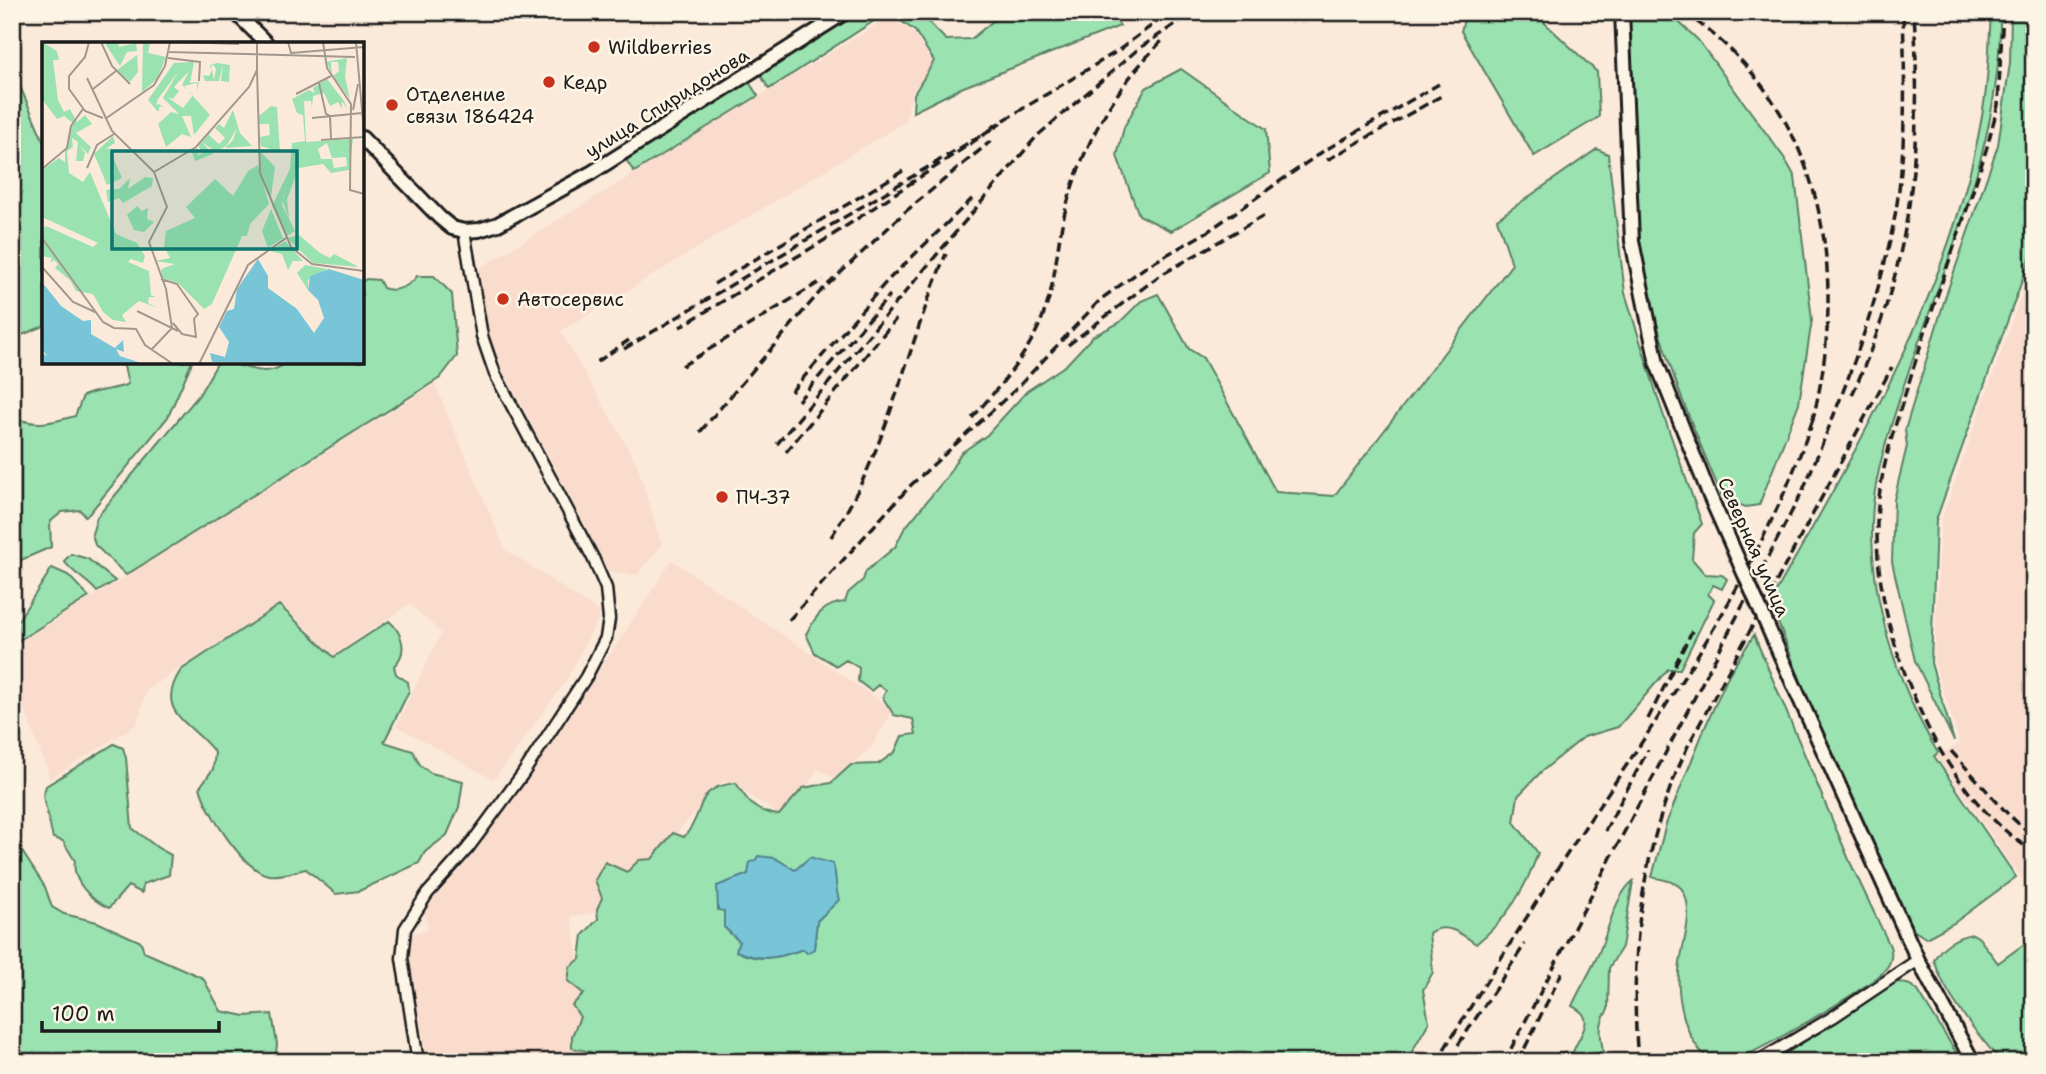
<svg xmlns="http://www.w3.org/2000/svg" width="2046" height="1074" font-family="'Shantell Sans',sans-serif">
	<rect width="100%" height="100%" fill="#fbeada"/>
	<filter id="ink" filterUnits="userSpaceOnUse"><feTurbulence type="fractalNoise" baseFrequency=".0143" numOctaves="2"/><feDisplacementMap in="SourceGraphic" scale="14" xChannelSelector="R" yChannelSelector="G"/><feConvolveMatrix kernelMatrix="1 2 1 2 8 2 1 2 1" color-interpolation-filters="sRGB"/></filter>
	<g filter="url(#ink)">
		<path fill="#fadccd" d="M889,17L913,32L933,62L912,93L905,122L561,331L637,464L662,545L637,575L609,572L491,347L481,308L478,269Z
			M2034,259V896L1936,756L1960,744L1934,662L1941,521Z
			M435,384L505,549L601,613L566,681L494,780L396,726L441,633L410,604L334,655L280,603L147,690L136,725L50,779L12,675V647Z
			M672,560L894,710L870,749L834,778L818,769L786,819L725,780L605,911L571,917L596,1062H428L408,957L409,934L428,930L424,910L472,856L530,775Z"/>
		<path fill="#9ae2b0" stroke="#5b7f66" stroke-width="2" fill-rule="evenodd" d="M856,12H880L883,15L769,89L760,74Z
			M894,12H919L946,40L971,39L1004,12H1111L1120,26L961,88L913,112L914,94L934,61L915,31L891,14Z
			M1466,12H1533L1597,72L1599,117L1534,156L1461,31Z
			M1626,12H1668L1698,40L1785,159L1795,177L1812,320L1799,403L1759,505L1746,507L1723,499C1694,430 1664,361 1648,288C1628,199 1630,104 1626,12Z
			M1991,12H2000C2003,146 1941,269 1901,394C1888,436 1873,478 1872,522C1871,604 1897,684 1938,753L1934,756L2016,877L1954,923L1926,938L1913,930L1805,700L1806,694L1770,602C1858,448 1960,275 1985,97C1989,69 1989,41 1991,12Z
			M2011,12H2034V247L1936,520L1931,663L1954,741L1915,661L1892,562L1894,500L1907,446L1905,430L1946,295L1998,145L2010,63Z
			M12,68L44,142V326L12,339Z
			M1181,69L1266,129L1270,173L1171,231L1139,215L1117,156L1124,127L1146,88Z
			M747,79L758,96L634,172L623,155Z
			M1597,149L1608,154L1625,293L1661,408L1702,524L1694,533L1692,559L1705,574L1722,575L1727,579L1722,589L1713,585L1708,594L1714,600L1680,669H1668L1618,727L1584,737L1541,772L1518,796L1514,822L1538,853C1525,890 1507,919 1476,944C1462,934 1446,921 1429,933L1433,972L1423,990L1429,1022L1406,1062H590L591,1052L572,1048V1036L580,1017L572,1005L584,994L568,981L570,967L580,959L583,935L598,919L597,909L602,898L595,880L605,862L627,872L639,860L652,859L673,833L684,837C708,810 691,788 736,783C749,804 755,812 779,815L803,788L831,783L851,765L878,764L895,752L902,736L916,734L913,719L894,715L883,698L886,690L878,685L871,691L858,681L859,668L846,660L837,666L815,653L806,634C816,616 823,604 845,602L848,593L863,580L866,571L895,547L904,529L946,478L961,453L987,435L1027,391L1066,365L1093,336L1119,323L1141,301L1158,294L1189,349L1203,358L1276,492L1334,496L1512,264L1497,219ZM775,858L838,900L817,921L814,949C784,948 771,968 737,951L739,941L724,927L729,883L748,874L755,861Z
			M417,276H434L452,294L457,356L440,378L126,575L95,545L92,534L97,517L199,395L218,362C244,362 263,382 287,362H362V282L366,279L379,280L383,288C396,293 410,286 417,276Z
			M123,362H192L168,417L89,514L85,516L80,510L62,512L50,522L51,547L12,564V405L15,418C37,427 53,422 75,416L83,396C98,389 112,391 128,384Z
			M71,554L88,559L115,581L97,592C88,580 73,574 64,561Z
			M52,568L68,575L89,597L13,644L15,625Z
			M279,605L334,657L389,621C402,632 409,652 394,666L396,674L408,682L409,691L384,742L413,751L420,765L431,773L463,781L459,807L447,835L425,852L419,863L359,891L336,894L306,869C296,871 279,877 269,875C244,871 205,810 200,787L213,769L215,753C193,722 152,714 181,670Z
			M1754,635L1850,862L1890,946C1893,955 1891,963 1885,970C1871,987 1749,1058 1728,1062C1722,1063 1712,1060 1707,1057C1685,1040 1677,998 1679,972C1680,949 1695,916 1684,893C1679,881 1663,880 1652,877L1666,824L1706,725L1729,674Z
			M114,744L123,748L126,758L132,828L158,848L171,855L169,875L143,884L142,893L128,886L109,908C92,901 71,881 75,861L63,841L53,838L43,796L46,786Z
			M12,836L45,887L52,907L64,914L97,922L141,942L144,952L203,978L221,1011L245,1016L272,1014L277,1044L275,1062H12Z
			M1633,881L1622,947L1609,968L1608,1010C1598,1024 1600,1034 1603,1051C1586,1059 1571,1069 1554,1055L1573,1052C1580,1033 1598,1018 1572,1006C1579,990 1588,976 1595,961C1607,939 1613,897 1633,881Z
			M1973,934L1979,938L1998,963L2034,937V1062H2001C1976,1032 1945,996 1934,960C1941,946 1957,936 1973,934Z
			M1899,982L1910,985L1918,991L1962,1062H1774L1891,983Z"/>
		<path fill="#78c5d7" stroke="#53818c" stroke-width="2" d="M758,856L775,858L795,870L810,857L833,864C837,877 835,888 839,900L817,921L814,949L807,953L803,949C780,958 760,962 736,951L739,941L724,927V911L718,910L717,886L748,874L750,862L755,861Z"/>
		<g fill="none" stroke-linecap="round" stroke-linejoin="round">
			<defs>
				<path id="street" d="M418,1062L402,958L405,929L427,894L468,848L522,775L586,677L606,638L609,619L606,588L593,558L495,374L482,336L464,231
					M1757,1062L1833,1017L1918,960"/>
				<path id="secondary" d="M235,12L267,44
					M1622,12L1632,241L1657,364L1709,494
					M362,138L440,218L452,228L464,231L479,230L498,224L591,173L846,12
					M1799,697L1918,960L1973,1062"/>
			</defs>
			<use href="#street" stroke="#1c1c1c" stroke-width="15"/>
			<use href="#secondary" stroke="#1c1c1c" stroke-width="18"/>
			<use href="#street" stroke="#fcf5e5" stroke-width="10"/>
			<use href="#secondary" stroke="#fcf5e5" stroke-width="12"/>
			<path stroke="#1c1c1c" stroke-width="3.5" stroke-dasharray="10 5" stroke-linecap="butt" d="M1683,12C1825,105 1852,276 1810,430
				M2003,12L1998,105L1987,147C1963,225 1934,301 1910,379C1895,426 1878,474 1877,524C1876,589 1893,649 1919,708C1943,764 1982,819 2034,852
				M991,128L1116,52L1170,12
				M1327,160L1443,95
				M714,284L903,171
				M1068,345L1159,276L1267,214
				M624,349L1000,124L828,238L680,327
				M597,362L629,340
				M682,366L823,280
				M791,392L887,281L974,197
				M1852,395C1912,261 1922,158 1914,12
				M798,401L890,295
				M972,418C999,387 1030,353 1044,313C1055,285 1056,254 1062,225C1077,155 1111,91 1162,41
				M700,432L819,293L905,212L991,141
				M777,444L1037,136L1137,50L1193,12
				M786,452L896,319
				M831,537C888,451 906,348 946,254
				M789,620L911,485L1017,388L1101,299L1147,266L1207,232L1322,152L1439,84
				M1648,719L1692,631
				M1951,751L2006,812L2034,838
				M1605,831L1648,750
				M1458,1045L1525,944
				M1436,1062C1486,983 1535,902 1587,824C1673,696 1761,569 1812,422
				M1504,1062L1803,490C1840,402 1876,314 1894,221C1907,153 1905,81 1903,12
				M1518,1062L1564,968
				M1638,1062C1629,952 1641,842 1690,742L1892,367"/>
			<defs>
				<path id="secondary-bridge" d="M1709,494L1799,697"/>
			</defs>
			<use href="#secondary-bridge" stroke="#1c1c1c" stroke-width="18" stroke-linecap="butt"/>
			<use href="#secondary-bridge" stroke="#fcf5e5" stroke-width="12"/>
		</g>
	</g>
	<g fill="#c8321e" stroke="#fcf5e5" stroke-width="2.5">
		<circle cx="594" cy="47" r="7"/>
		<circle cx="549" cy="82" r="7"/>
		<circle cx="392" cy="105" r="7"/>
		<circle cx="503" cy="299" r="7"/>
		<circle cx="722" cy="497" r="7"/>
	</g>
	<g text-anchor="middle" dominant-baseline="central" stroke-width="5" stroke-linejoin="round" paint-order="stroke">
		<g font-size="19" fill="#1c1c1c" stroke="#fcf5e5" text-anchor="start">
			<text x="608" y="47">Wildberries</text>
			<text x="563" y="82">Кедр</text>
			<text x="406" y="94">Отделение<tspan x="406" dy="22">связи 186424</tspan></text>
			<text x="517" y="299">Автосервис</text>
			<text x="736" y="497">ПЧ-37</text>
		</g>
		<g font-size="19" fill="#1c1c1c" stroke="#fcf5e5">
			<text transform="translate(667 103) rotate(-32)">улица Спиридонова</text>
			<text transform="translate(1754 547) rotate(66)">Северная улица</text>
		</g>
	</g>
	<g transform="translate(42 42)">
		<rect width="322" height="322" fill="#fbeada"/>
		<path d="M0,0L15,9L17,18H11L16,58L22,70L28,67L35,80L43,73L50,82L34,91L49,105L46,112L37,103L43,111L41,119H34L36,100L30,96L31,105L25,109L27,131L41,140L48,130L74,192L95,201L103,214L101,221L89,217L86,220L107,229L109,253L114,255H107L106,261L116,266L97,259L80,273L84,280L71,278L61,270L51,252L34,249L28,238L13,226L16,222L12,218L8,221L10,216L0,214V187L4,184L51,205L56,201L0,175V128L17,116L23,120V109L31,81L22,74L15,77L0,57ZM62,0H76L77,5L94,1L95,9L85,10L78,24ZM101,0L108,2L106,11L124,15L115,37L100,50ZM95,13L96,30L88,40L75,28ZM305,16L303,35L308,57L291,34L297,29L296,20H289L290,32L284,20ZM152,20L148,41L157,40L155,48V41L142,44L168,73L152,93L149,74H140L149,95L140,92L124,105L116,82L129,70L137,72L121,56L136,30L116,57L114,63L117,62L123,66L118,64L116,70L106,58L132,21ZM147,29L140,43L151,53L141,66L125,55L131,57L137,49L132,45ZM175,21L188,23L187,40L179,39L181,22L177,39H163L161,33L167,34L170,28L172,38L174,27L171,22L168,27V23ZM285,37L302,59L305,67L300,59V67L296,60L288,64L282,51L271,54L270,66L269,59H262L264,100L311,97L307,128L289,131L281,122L257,126L245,157L247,177L241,160L245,137L240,163L253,189L245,194L230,164L248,127L250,101L263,99L261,73L255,71L250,57L267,48L273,51L271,46ZM285,101L290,116L304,115L305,124L292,126L290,117H279L276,107ZM229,64L235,65L238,110L219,104L218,95L228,93L227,82H217V74ZM191,68L198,91L210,104L183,106L191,98L195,86L185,103L174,110L160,100L171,112L153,119L150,110L140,117L155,106L156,113L161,111L157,105V103L171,87L167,93L177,102L183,96L173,86L177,82L182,86ZM71,94L73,101L63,107L67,106L80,136L65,143L52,112ZM217,108L233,125L229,155L219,135ZM216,123L227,162L208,182L205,194H200L170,262L162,267L136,241L120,236L119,227L133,222L113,219L128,216L122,204L124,189L153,176L144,165L173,137L191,154L206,129ZM103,135L111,136L110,144L81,161L77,156L66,160L64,148L77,147L88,136L86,147ZM95,164L100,169L106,166L105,177L112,180L102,190L92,188L85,173ZM229,167L241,196L226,206L220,189ZM257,193L278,211L288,216L292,212L317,225L271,221L245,196ZM243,199L261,219H251L246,228L240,212L228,209ZM263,223L285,227L266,238V248L255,231Z" fill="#9ae2b0" fill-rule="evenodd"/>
		<path d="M216,217L226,234V246L255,267L272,291L282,276L276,258L266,248L268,234L287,227L322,238V322L170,320L168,311L183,315L187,300L177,285L185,269L192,267L195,247ZM0,240L19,264L41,279L49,278V292L73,306L81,298L82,310L74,307L78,314L102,322H0V311L5,314L0,307Z" fill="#78c5d7"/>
		<path fill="none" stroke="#a2988e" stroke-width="2" d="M47,0L43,15L27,34V47L43,69L61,76M59,0L70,24L88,42M136,0L197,2M246,0L249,11L322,5M281,0L285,26L309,62L308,148L322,152M314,0L322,91M127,10L313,15M126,16L158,20L157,39M215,28L218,131L249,205L270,222L322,229M45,36L70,89L112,130M277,41L284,72L288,74L289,97M51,47L74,29M254,52L289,34M311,68L316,42M270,76L320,71M63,77L112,43L123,24L128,0M279,98L322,95M45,126L55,103L72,92M0,127L25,106L29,84L41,67M112,130L154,105L207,45L215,28V0M112,130L125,165L107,200L124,247L130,286L136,289M0,196L61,280L72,286L94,287L103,303L131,322M0,225L31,260L53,270M119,237L135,242L156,272L152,277L154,295L140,292L131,281M95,269L130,286L110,307M157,322L206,223L244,196"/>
		<path fill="#0f766e" fill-opacity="0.15" stroke="#0f766e" stroke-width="3.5" d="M70,109H255V207H70Z"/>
		<rect width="322" height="322" fill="none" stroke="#1c1c1c" stroke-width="3.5"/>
	</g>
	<rect width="2046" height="1074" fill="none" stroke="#fcf5e5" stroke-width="42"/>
	<rect x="21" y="21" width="2004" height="1032" fill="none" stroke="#1c1c1c" stroke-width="2.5" filter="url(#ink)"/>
	<path d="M42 1021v10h177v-10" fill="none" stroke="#1c1c1c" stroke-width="3.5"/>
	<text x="52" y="1021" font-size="21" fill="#1c1c1c" stroke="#fcf5e5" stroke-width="5" paint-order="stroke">100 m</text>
</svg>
